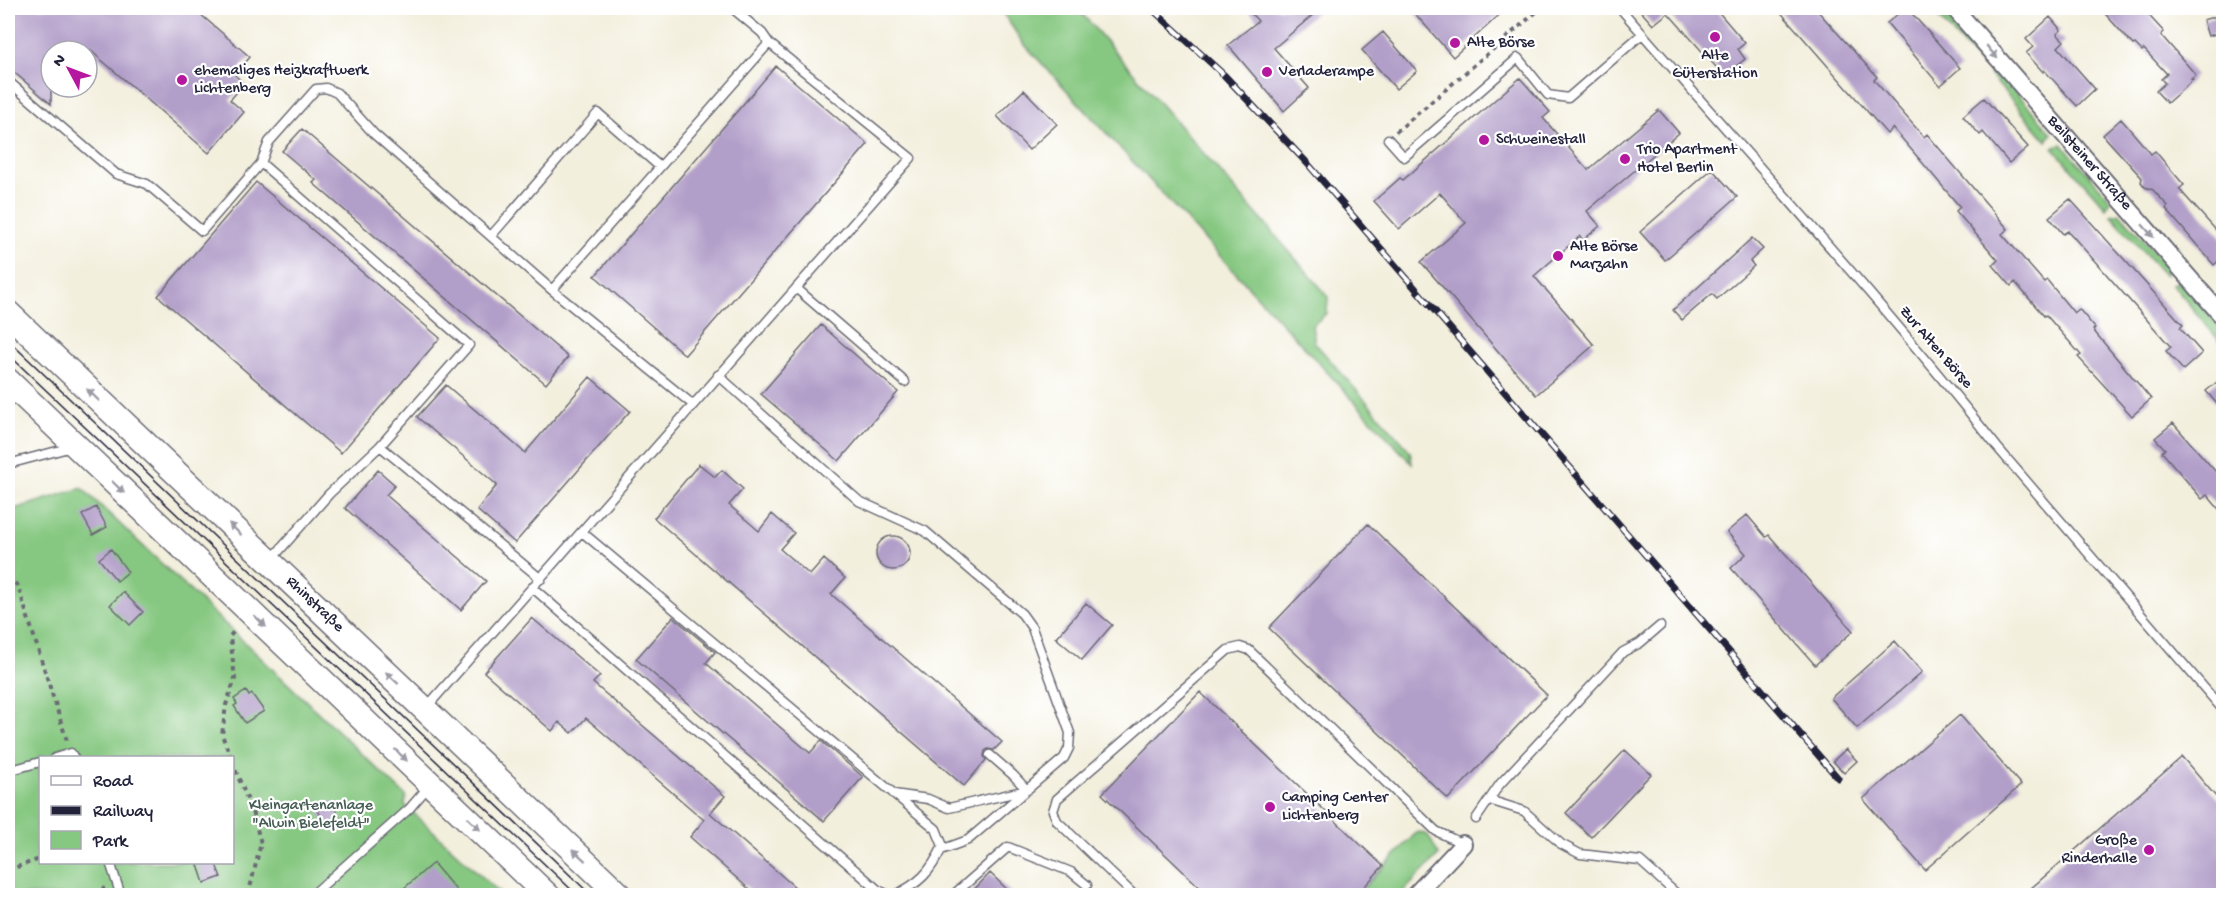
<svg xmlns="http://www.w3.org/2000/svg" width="2231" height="903" font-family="'Gochi Hand',sans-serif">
	<rect width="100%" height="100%" fill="#fff"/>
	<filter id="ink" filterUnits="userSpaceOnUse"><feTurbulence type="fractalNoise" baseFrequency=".0167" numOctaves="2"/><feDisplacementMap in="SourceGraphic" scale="12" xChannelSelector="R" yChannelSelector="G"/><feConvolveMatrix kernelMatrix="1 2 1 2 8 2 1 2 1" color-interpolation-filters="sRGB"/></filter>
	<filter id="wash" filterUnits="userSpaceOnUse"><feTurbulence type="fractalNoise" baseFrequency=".008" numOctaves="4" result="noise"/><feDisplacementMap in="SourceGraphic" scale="24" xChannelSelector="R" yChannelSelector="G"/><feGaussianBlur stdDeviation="1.35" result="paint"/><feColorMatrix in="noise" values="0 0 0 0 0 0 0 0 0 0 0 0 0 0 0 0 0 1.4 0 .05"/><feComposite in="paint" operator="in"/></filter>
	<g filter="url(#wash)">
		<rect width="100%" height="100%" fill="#f3efdd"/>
		<path fill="#86c881" stroke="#54755e" stroke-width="1.5" fill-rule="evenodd" d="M1004,8H1077L1328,296L1327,313L1312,326L1315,343L1410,451L1412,464L1023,43L1003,13Z
			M1930,8H1943L1986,56L1982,66Z
			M1998,72L2052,133L2047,141L1989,74Z
			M2062,144L2111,200L2106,208L2053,148Z
			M2120,213L2169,268L2165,276L2111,215Z
			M2180,281L2223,331V345L2172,284Z
			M82,488L406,796L405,805L502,895H8V511ZM40,758H232V862H40Z
			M1419,832L1428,835L1439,855L1400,895H1357L1415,834Z"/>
		<g id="blocks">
			<path fill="#b29fc9" d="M8,8H193L250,57L235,75L244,84L230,100L244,112L209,153L91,51H51V104L8,67Z
				M1246,8H1321L1274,48L1309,88L1284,111L1228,45L1258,21Z
				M1410,8H1507L1453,57Z
				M1638,8H1715L1745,43L1738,49L1745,59L1724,76L1668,13L1653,25Z
				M1777,8H1815L1877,77L1874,80L1924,137L1927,134L2008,229L2002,234L2044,282L2047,280L2074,313L2079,309L2095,328L2093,330L2151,399L2132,416L2078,357L2081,355L2046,315L2044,316L2015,282L2011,286L1993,265L1998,260L1956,211L1960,207L1893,128L1887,134Z
				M1905,8H1907L1960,68L1940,86L1887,23Z
				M2100,8H2142L2164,32L2161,35L2196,75L2191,79L2193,80L2167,103L2156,91L2165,83L2161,79L2167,74L2144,49L2142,51L2135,44L2133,45Z
				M2223,14V32L2208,36L2203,20Z
				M2050,17L2061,30L2057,34L2064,41L2058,47L2095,89L2077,106L2044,70L2043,72L2026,53L2033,47L2026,39Z
				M1383,32L1417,71L1396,89L1362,50Z
				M776,66L868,144L685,355L595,276Z
				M1520,78L1550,112L1543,118L1588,170L1659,110L1679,133L1587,211L1600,226L1583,240L1580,236L1534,276L1594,345L1536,395L1421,262L1466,223L1440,193L1399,229L1374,201L1400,178L1403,180Z
				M1024,90L1057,124L1029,150L997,116Z
				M1984,98L2028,147L2009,163L1983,132L1980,135L1963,116Z
				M2121,119L2151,154L2155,151L2184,185L2179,189L2223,238V257L2214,265L2166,209L2168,206L2153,190L2145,187L2141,182L2142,178L2103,135Z
				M302,129L568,357L546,384L313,183L316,180L282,151Z
				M1712,169L1737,197L1665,260L1640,232Z
				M256,182L440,338L341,453L158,296Z
				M2070,199L2183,325L2180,328L2202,353L2183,370L2166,351L2171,347L2068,231L2063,234L2049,217Z
				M1752,238L1763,249L1750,261L1754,266L1717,299L1712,294L1682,320L1673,310Z
				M821,325L898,392L839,461L761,394Z
				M590,377L630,411L515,543L477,510L497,485L417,417L446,385L525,453Z
				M2223,377V411L2206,391Z
				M2173,423L2223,480V514L2207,495L2202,499L2162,452L2165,449L2155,438Z
				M699,464L715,477L722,470L743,489L729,505L759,531L772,514L794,533L780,549L810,575L824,559L845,578L831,594L1002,742L994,750L988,749L985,751L984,756L986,760L964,786L654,518Z
				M378,470L395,485L386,495L486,581L461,610L345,508Z
				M96,507L107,527L93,535L82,515Z
				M1747,515L1766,537L1769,535L1853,631L1815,665L1731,568L1746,554L1727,532Z
				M1368,524L1547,695L1448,799L1269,628Z
				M876 553a17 17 0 1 1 34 0a17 17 0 1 1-34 0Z
				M111,549L128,572L117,581L99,559Z
				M123,592L143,612L130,625L110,605Z
				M1086,603L1112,625L1082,660L1056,638Z
				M673,617L715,652L706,663L810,753L821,741L863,777L824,821L636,659Z
				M532,618L600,676L593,683L725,796L710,813L805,896H757L690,837L704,820L586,718L572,733L559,722L552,731L484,672Z
				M1895,641L1922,672L1857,728L1831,698Z
				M246,691L249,696L252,694L264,711L245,723L234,706L237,704L234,699Z
				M1200,692L1383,866L1356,896H1209L1102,794Z
				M1960,715L2021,785L1925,870L1863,799Z
				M1846,749L1857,761L1844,773L1833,761Z
				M1625,750L1651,774L1591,837L1566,813Z
				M2182,757L2223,805V896H2022Z
				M333,801L340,819L325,826L317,808Z
				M197,862H215L221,877L204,883Z
				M433,863L461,896H395Z
				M990,873L1014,896H968Z"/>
		</g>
	</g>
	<g filter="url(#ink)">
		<use href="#blocks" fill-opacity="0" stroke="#6b6a74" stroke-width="1.5"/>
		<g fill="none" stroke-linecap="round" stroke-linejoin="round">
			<defs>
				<path id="lane" d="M1620,8C1746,154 1877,295 1997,447L2224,711
					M8,81L116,174L147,184L202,231L261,163L469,345L380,446L329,494L271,560
					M1388,139L1404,157L1518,58L1548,95L1568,98L1642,34
					M261,163L269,142L316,89L326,88L337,93L374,134L552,290L692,404
					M491,236L598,113L660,167
					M796,288L905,382
					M552,290L769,43
					M718,375L859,501L925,531L1022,614L1032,628L1070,733L1069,748L1064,758L968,840L941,850
					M380,446L541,579
					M8,459L12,463L72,447
					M582,532L936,829L943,846C930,873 920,883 893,896
					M533,588L878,890L891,896
					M425,709L911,158L769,43L762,33L732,8
					M55,758L71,753L74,758
					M8,771L40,762
					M894,794L928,799L949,808L1027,790L1013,775L990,755
					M1489,800L1500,784L1623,652L1640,643L1660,626
					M1476,819L1489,800L1524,811L1561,844L1580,854L1640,861L1679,896
					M110,862L121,896
					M311,896L409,809L429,786
					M952,896L1008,847L1071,872L1087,885
					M1135,896L1057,821L1053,811L1057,799L1228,650L1240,647L1249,650L1436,831L1463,844"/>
				<g id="street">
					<path id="s1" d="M1954,8L2224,318"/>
					<path d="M1414,896L1463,844"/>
				</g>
				<g id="secondary">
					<path id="s2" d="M8,313L621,896"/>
					<path d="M8,381L548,896"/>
				</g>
			</defs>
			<use href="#lane" stroke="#6b6a74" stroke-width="11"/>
			<use href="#street" stroke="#6b6a74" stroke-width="20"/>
			<use href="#secondary" stroke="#6b6a74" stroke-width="27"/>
			<path stroke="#6b6a74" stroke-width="4" stroke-dasharray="4.5 4.5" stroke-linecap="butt" d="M1396,132L1541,8
				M8,577L18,586L67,741
				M231,758L222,735L226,705L235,679L230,636L236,629
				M232,762L251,808L261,843L248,896
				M8,870L40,859
				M8,872L10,883L8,894
				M85,896L105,888"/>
			<use href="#lane" stroke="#fff" stroke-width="8"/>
			<use href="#street" stroke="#fff" stroke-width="16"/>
			<use href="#secondary" stroke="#fff" stroke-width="24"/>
			<path stroke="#22223b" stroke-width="1.5" d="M8,340L592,896
				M8,354L578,896"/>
			<defs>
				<path id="rail" d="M1151,8L1224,75L1308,164L1838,778"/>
			</defs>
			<use href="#rail" stroke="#22223b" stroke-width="7"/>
			<use href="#rail" stroke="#fff" stroke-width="4.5" stroke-dasharray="14" stroke-linecap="butt"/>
		</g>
		<defs><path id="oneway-solid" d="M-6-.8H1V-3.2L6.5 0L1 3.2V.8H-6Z" transform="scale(1.5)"/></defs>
		<g fill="#9c9ca7">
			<use href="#oneway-solid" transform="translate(1992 52) rotate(50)"/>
			<use href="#oneway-solid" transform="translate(2148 231) rotate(49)"/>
			<use href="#oneway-solid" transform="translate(93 395) rotate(-136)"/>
			<use href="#oneway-solid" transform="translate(118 487) rotate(44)"/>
			<use href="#oneway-solid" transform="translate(235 529) rotate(-136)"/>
			<use href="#oneway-solid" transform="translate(260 621) rotate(44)"/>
			<use href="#oneway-solid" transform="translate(392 678) rotate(-137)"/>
			<use href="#oneway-solid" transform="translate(401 755) rotate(44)"/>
			<use href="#oneway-solid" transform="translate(474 824) rotate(44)"/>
			<use href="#oneway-solid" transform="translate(579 855) rotate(-137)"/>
		</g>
	</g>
	<g fill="#b5179e" stroke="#fff" stroke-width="2">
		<circle cx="1715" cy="37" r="6"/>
		<circle cx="1455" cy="43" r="6"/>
		<circle cx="1267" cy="72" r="6"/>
		<circle cx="182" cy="80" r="6"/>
		<circle cx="1484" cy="140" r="6"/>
		<circle cx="1625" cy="159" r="6"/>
		<circle cx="1558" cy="256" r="6"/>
		<circle cx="1270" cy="807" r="6"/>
		<circle cx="2149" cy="850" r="6"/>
	</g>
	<g text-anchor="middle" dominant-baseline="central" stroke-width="4.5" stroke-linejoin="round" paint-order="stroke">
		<g font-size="16" fill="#22223b" stroke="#fff" text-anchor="start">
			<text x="1467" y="43">Alte Börse</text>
			<text x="1715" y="56" text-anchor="middle">Alte<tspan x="1715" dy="18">Güterstation</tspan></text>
			<text x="194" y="71">ehemaliges Heizkraftwerk<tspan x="194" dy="18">Lichtenberg</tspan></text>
			<text x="1279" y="72">Verladerampe</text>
			<text x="1496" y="140">Schweinestall</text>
			<text x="1637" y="150">Trio Apartment<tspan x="1637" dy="18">Hotel Berlin</tspan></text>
			<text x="1570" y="247">Alte Börse<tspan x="1570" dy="18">Marzahn</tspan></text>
			<text x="1282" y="798">Camping Center<tspan x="1282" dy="18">Lichtenberg</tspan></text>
			<text x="2137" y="841" text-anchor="end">Große<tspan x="2137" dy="18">Rinderhalle</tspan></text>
		</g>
		<g font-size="16" fill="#22223b" stroke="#fff">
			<text stroke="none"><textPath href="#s1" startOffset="206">Beilsteiner Straße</textPath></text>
			<text transform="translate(1935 348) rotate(49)">Zur Alten Börse</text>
			<text stroke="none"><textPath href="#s2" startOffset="423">Rhinstraße</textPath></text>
		</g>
		<g font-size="16" fill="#455c54" stroke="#fff">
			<text x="311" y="806">Kleingartenanlage<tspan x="311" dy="18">"Alwin Bielefeldt"</tspan></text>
		</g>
	</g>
	<rect width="2231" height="903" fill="none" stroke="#fff" stroke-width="30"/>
	<rect x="39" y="756" width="195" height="108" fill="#ffffff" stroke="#a7a7b1" stroke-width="1.5"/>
	<rect x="51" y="776" width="30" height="9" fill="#ffffff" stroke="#a7a7b1" stroke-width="1.5"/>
	<text x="93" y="786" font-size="18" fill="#22223b">Road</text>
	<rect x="51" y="806" width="30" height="9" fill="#22223b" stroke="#a7a7b1" stroke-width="1.5"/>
	<text x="93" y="816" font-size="18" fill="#22223b">Railway</text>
	<rect x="51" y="831" width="30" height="18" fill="#86c881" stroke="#a7a7b1" stroke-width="1.5"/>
	<text x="93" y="846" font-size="18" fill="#22223b">Park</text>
	<g transform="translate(69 69) rotate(311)"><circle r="28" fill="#ffffff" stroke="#a7a7b1" stroke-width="1.5"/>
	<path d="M0-4.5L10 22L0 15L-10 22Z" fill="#b5179e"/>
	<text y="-9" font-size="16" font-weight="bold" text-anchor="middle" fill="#22223b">N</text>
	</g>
</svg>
